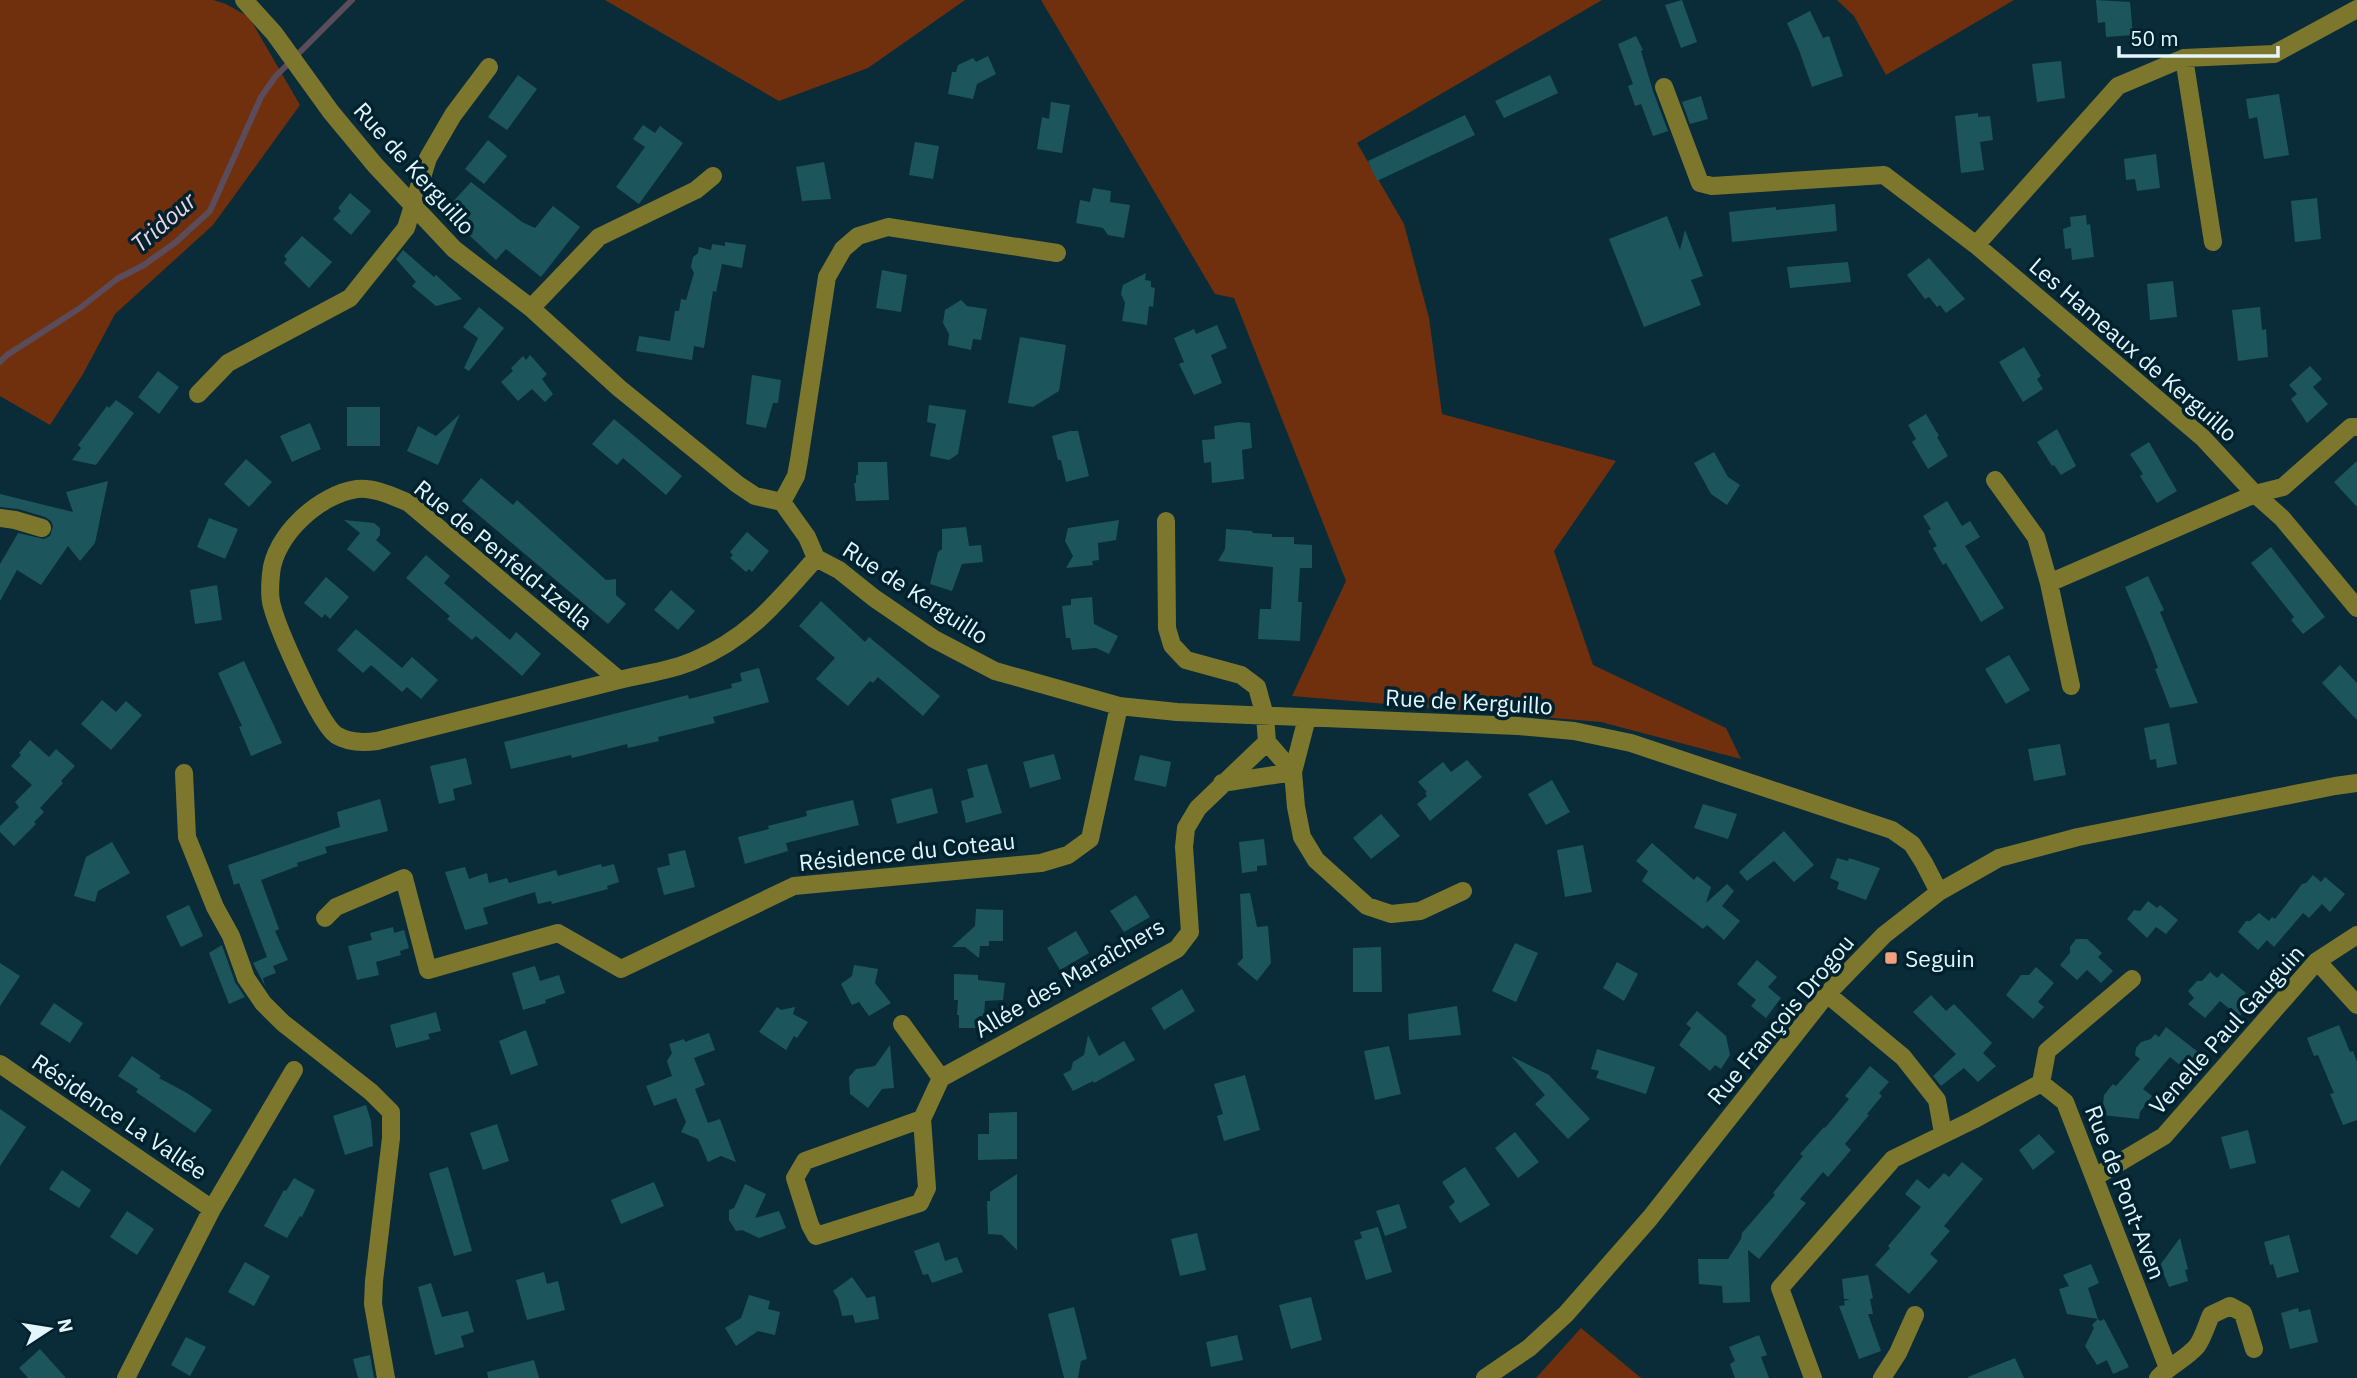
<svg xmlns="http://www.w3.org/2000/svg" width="2357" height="1378" font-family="'IBM Plex Sans',sans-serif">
	<rect width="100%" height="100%" fill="#092c38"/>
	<path fill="#71300d" d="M0,0H213L226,4L249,17L300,105L213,225L115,314L83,374L50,425L0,396Z
		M605,0H965L868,68L779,101Z
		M1041,0H1602L1357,143L1404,224L1429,318L1442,414L1616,461L1554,551L1593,665L1726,728L1741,759L1601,722L1292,696L1346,581L1234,298L1215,294Z
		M1837,0H2014L1886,75L1854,16Z
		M1581,1328L1641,1378H1536Z"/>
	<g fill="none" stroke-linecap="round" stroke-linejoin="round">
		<path stroke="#5a4c5b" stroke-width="6" d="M0,362L7,355L80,308L117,279L144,265L176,242L210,211L261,97L275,77L352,0"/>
	</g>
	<path fill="#1c565c" d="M1682,0L1697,42L1681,48L1665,5Z
		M2096,0L2130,2L2133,35L2106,37L2105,22L2098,23Z
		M1810,11L1823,38L1829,36L1843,76L1812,87L1799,50L1787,23Z
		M1636,36L1643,50L1641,51L1653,91L1668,131L1653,136L1641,104L1635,106L1628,86L1633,84L1618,44Z
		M988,56L996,74L977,84L973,99L948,94L952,72H956L958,65L973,58L976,62Z
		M2061,61L2065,98L2037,102L2032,64Z
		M518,75L537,89L507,130L488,117Z
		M1550,75L1558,93L1504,118L1495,101Z
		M2279,94L2289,155L2264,159L2257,117L2249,119L2246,99Z
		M1701,96L1708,119L1690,124L1682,102Z
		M1051,102L1070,105L1062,153L1037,149L1042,117L1049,119Z
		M1978,113V117L1990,116L1993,140L1980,142L1984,170L1961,173L1955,116Z
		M1465,115L1475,135L1377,181L1368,161Z
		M643,125L655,133L660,126L683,143L639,204L616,187L645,147L633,139Z
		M488,140L507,156L484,184L465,169Z
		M915,142L939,146L933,179L909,175Z
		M2156,154L2160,188L2137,191L2135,179L2126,180L2124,159Z
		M824,162L831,199L802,201L796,167Z
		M471,182L522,222L535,228L553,206L580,227L541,277L506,249L496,260L470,236L473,233L455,218L458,214L449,206Z
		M1093,188L1111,191L1110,202L1130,205L1124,238L1108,235L1103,228L1076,223L1080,200L1090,202Z
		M350,193L371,211L351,235L333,219L341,211L338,208Z
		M2317,198L2321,239L2295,242L2291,201Z
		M1835,204L1837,231L1732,242L1729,212L1776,207V210Z
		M2086,215L2087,225L2090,224L2094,257L2072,260L2071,248L2065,249L2063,229L2071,226L2070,217Z
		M1667,216L1680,250L1685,230L1703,276L1691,280L1701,305L1644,327L1609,239Z
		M302,236L332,262L309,288L284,263L287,259L284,256Z
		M725,242L746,245L742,268L722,264L716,292L713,291L704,348L694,346L692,360L636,351L639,336L670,341L675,311H679L681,299L686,300L694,273L691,267L693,257L698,253L699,247L711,250L712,244L725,246Z
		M403,250L434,277L436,275L462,299L436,306L412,286L416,282L396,259Z
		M1929,258L1965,299L1946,313L1940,305L1937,307L1929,297L1925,299L1907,275Z
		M1848,262L1851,282L1790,288L1787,267Z
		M882,270L907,275L901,312L876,308Z
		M1146,273L1145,280L1151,281V287L1155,288L1153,307L1149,306L1147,325L1122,321L1125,303L1121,294L1123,285Z
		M2173,281L2177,317L2150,320L2147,284Z
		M961,300L967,306L987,309L981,340L973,339L971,350L948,345L949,334L943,323L945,310Z
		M479,307L504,328L469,371L464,368L478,338L463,327Z
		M2260,307L2262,330L2266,329L2268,357L2238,361L2232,310Z
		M1217,325L1227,348L1211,355L1222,383L1194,395L1179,364L1184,362L1174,338L1194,329L1196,334Z
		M1020,337L1066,345L1059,391L1033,407L1008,403Z
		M2024,347L2041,376L2037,379L2043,389L2023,402L1999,362Z
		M530,355L547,374L542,379L553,394L545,402L532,389L518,401L501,382L513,371L511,368L523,356L526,360Z
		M2310,366L2322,379L2313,387L2328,404L2307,423L2291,399L2297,394L2289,385Z
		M158,371L179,387L159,414L138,397Z
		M752,375L781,380L778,403H773L766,428L746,424Z
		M116,400L134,413L96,465L72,460L81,448L78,445L107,406L109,408Z
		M929,405L966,410L958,454L949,460L930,456L936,424L927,422Z
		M347,407H380V446H347Z
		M460,414L438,465L407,451L418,426L436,436Z
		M1926,414L1939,436L1937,437L1948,456L1928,469L1912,442L1916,439L1908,425Z
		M614,419L682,476L666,495L623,458L617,465L592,444Z
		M1239,422L1250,423L1252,448L1242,450L1244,479L1212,483L1211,462L1204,463L1202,440L1215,439L1214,426Z
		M310,423L321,449L292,462L280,436Z
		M2057,429L2076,466L2061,475L2054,465L2052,466L2037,442Z
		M1070,431H1078L1089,476L1066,482L1061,460H1058L1052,436Z
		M2149,442L2177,491L2157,503L2140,476L2143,474L2130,454Z
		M1714,452L1728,477L1740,485L1727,505L1711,494L1694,463Z
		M246,459L272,482L249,507L224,484Z
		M2357,461V507L2334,482Z
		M858,462H887L889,500L856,501L854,483H856V475H858Z
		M481,478L513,505L517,500L606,580L616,579V595L626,604L608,624L462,501Z
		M108,481L95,543L80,561L68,546L41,585L17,570L0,601V564L17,535L18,533L44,539L50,536L53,526L51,521L45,517L18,509L0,507V494L73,512L66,492Z
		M1947,501L1962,526L1970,521L1980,537L1965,546L2004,608L1981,622L1946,563L1943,565L1933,548L1937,546L1928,531L1931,529L1923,516Z
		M209,518L238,529L225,559L197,547Z
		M344,520L374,523L380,528V535L376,540L391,553L374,572L347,549L360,533Z
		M1119,520L1116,540L1098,543L1099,560L1092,561L1093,565L1066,568L1073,556L1065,541L1068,528Z
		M966,527L969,546L981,545L983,562L962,564L952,591L930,584L938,552L942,549V529Z
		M1226,529L1252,531L1253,533L1272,534V537H1294V544L1312,545V568H1300L1298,602H1302L1300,641L1258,639L1260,609H1271L1273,567L1218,561L1225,549Z
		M747,532L769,551L752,572L749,569L746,572L730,558L733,555L730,552Z
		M2271,547L2325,617L2303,634L2291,620L2294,617L2251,563Z
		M426,555L450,576L444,583L510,640L516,632L541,654L522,676L476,636L472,640L447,619L450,616L406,578Z
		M2148,576L2164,610L2160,612L2198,703L2170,708L2155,669L2158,668L2151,649L2125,587Z
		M326,577L349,597L330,619L325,614L322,618L304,603Z
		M217,585L222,620L195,624L190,590Z
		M671,590L695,611L678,630L654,610Z
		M1092,597L1094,624L1118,636L1109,654L1096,648L1072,650L1070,638H1066L1062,606L1071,605V599Z
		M821,601L865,642L869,637L940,696L923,716L878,677L873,683L870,681L848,706L816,679L835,658L799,626Z
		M356,629L402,668L412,657L438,680L421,699L407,687L402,692L371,665L363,673L337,650Z
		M2009,655L2030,690L2006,704L1985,669Z
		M244,661L282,743L251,756L239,727L242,726L218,673Z
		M2340,665L2357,683V720L2322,683Z
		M759,668L769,702L713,717L715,723L658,737L659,741L628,748L627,744L572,758L571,755L511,769L504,742L688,695L689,699L732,688L731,684L742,681L740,673Z
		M102,700L116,712L126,701L142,715L111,750L81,724Z
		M2169,723L2177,764L2157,768L2156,759L2150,760L2144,728Z
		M30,740L49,757L56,749L75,766L61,781L63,783L40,808L44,812L34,822L36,824L14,846L0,832V826L19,807L15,802L32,785L11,766L21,755L19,753Z
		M2060,744L2066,775L2034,781L2028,749Z
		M1054,754L1061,779L1030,788L1023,762Z
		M1140,755L1171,762L1166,787L1134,780Z
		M466,758L472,784L453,789L455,800L439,804L430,766Z
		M1467,760L1482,777L1430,821L1417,804L1427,796L1425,793L1427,792L1418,782L1443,762L1451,772Z
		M987,764L1002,813L966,823L961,801L974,797L967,769Z
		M1552,780L1570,812L1546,825L1528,794Z
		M932,788L938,813L897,824L891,799Z
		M380,799L388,831L325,847L327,853L297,863L298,866L261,880L279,929L275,931L288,960L273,966L276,973L263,978L265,986L253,963L267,957L239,883L234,885L228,865L340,827L337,812Z
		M853,800L859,825L786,843L788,851L745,864L738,837L769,829L768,826L807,816L806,811Z
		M1703,804L1737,814L1728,839L1694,828Z
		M1381,814L1400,836L1371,859L1353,838Z
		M1784,831L1814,865L1794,882L1774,861L1747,881L1739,872Z
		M1264,839L1267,865L1257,866V871L1242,873L1239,842Z
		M112,842L130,873L98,891L95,902L74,896L86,857Z
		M1652,843L1694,880L1697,876L1711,887L1706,903L1727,884L1734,891L1722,906L1740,921L1724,940L1707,925L1703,929L1642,881L1648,871L1636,861Z
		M1583,845L1592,892L1565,897L1557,850Z
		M685,850L695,887L664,895L657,868L670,865L668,854Z
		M1837,858L1848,861L1849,858L1880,868L1866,900L1837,889L1839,882L1830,878Z
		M601,864L602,867L614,864L619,882L607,886L608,889L552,904L551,901L538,904L535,892L483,908L488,924L465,930L445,872L465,867L469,879L487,873L489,883L507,878L509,883L556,870L558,876Z
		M2313,875L2321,882L2325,877L2345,894L2330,912L2322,904L2309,918L2303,913L2274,947L2267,940L2258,950L2238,932L2246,921H2250L2259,913L2269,921L2272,917L2275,919L2302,884L2306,883Z
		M1250,893L1257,927L1268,926L1271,963L1257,981L1237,964L1243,958L1240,894Z
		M1136,895L1150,917L1124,932L1110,911Z
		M2148,901L2157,908L2160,905L2178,920L2166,934L2156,927L2147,938L2127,919L2134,910L2140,911Z
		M189,905L203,936L181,947L166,916Z
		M976,909L1003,910V941H989V946H980L979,958L965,947H952L975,926Z
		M393,927L394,933L404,930L409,948L400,951L401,955L376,962L379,975L357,980L348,946L372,940L370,933Z
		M1076,931L1089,953L1060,970L1047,948Z
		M2076,939H2087L2102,953L2098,957L2113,971L2101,983L2087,970L2077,980L2060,965L2070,953V947Z
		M1515,943L1538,953L1516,1002L1492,991Z
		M222,945L235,982L245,997L229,1004L209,953Z
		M1381,947L1382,992H1353V948Z
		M1757,960L1777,977L1768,987L1781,998L1766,1018L1751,1006L1756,1000L1737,984Z
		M1617,962L1638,974L1624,1001L1603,988Z
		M0,963L20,976L0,1006Z
		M854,965L878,969L875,983L891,1003L869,1016L859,1002L852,1005L841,984L852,976Z
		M535,966L540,981L559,975L565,993L545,1000L546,1003L523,1010L512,973Z
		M2036,967L2054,983L2038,1002L2044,1007L2033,1019L2006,995L2021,975H2029Z
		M2210,972L2217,978L2222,973L2246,993L2243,996L2251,1003L2239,1017L2220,1001L2205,1018L2188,1004L2194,998L2188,991L2197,981H2202Z
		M954,974L978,975V980L1005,983L1003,1000L985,1001L984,1016H979L977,1028H959V1015H957L958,1000H954Z
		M1182,989L1195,1011L1164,1030L1151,1008Z
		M1931,995L1946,1011L1954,1004L1992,1043L1983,1053L1996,1066L1978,1082L1964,1068L1941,1086L1933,1076L1956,1054L1913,1012Z
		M54,1003L83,1023L70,1043L40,1024Z
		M1457,1006L1461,1035L1409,1040L1408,1014Z
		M777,1007L781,1010L795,1007L793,1014L808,1022L797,1038L794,1036L786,1050L759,1032Z
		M1697,1011L1726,1036L1730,1055L1721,1069L1715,1065L1710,1071L1679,1045L1691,1028L1686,1024Z
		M436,1012L441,1031L428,1034L430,1039L396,1048L390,1025Z
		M2339,1025L2350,1052L2353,1051L2357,1062V1120L2343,1125L2330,1094L2334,1093L2318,1055L2314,1056L2307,1038Z
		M2166,1027L2198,1052L2185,1069L2170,1057L2143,1089L2152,1096L2140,1112L2139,1119L2102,1115L2104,1095L2113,1084L2116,1086L2140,1059L2135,1055L2136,1048L2141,1042L2151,1039L2155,1034L2159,1037Z
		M526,1030L538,1065L511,1075L499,1041Z
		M709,1033L715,1050L694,1058L705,1085L695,1089L708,1123L720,1119L736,1162L721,1156L708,1162L698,1139L681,1132L686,1122L676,1098L654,1106L646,1086L672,1076L667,1061L672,1053L669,1044L684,1039L685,1042Z
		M1088,1035L1099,1056L1124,1041L1135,1060L1094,1083L1093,1081L1073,1091L1063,1074L1071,1070L1073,1062L1084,1055Z
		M890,1045L894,1088L882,1089L868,1108L850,1094L849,1077L856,1069L875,1066Z
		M1389,1046L1401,1094L1375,1100L1364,1051Z
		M1597,1049L1655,1067L1646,1094L1596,1078L1599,1071L1591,1069Z
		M132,1056L161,1076L159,1078L187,1093L212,1110L195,1133L136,1092L138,1089L118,1076Z
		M1511,1056L1549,1075L1590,1119L1568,1139L1535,1104L1545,1095Z
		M1870,1066L1889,1082L1879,1093L1882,1096L1867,1114L1869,1115L1845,1144L1851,1150L1828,1177L1823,1172L1800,1199L1806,1203L1759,1259L1748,1250L1750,1302L1723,1303L1722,1286L1699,1284L1698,1259H1728L1741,1239L1742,1233L1775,1195L1773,1193L1803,1156L1800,1154L1824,1127L1825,1128L1849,1099L1845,1096Z
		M1245,1075L1260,1130L1224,1141L1217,1116L1223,1114L1214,1084Z
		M366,1105L371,1121L373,1146L345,1155L333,1116Z
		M0,1109L26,1127L0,1166Z
		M1017,1112V1159L978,1160V1134H989V1113Z
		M497,1124L509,1161L483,1170L470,1133Z
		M2248,1130L2256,1163L2230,1169L2221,1137Z
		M1515,1132L1539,1162L1518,1178L1495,1148Z
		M2039,1134L2055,1152L2033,1170L2019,1150Z
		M1962,1162L1983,1179L1944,1226L1950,1231L1930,1254L1938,1261L1909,1294L1875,1265L1890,1248L1888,1246L1921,1207L1905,1194L1917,1179L1929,1189L1944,1173L1949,1177Z
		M448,1167L472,1251L454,1256L429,1173Z
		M1465,1167L1490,1205L1460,1223L1449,1207L1455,1202L1442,1182Z
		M62,1170L91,1190L79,1208L49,1189Z
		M1017,1174V1250L1002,1235L988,1234L987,1201H990V1192Z
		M294,1178L315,1190L302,1217L300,1216L287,1238L264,1226L284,1190L286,1191Z
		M654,1182L664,1206L621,1224L611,1200Z
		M745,1184L766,1194L755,1218L779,1211L786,1228L759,1238L742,1230L736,1231L729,1220V1210L734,1208Z
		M1399,1204L1407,1228L1385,1236L1376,1211Z
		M127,1211L154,1229L137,1255L110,1237Z
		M1378,1227L1392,1272L1366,1280L1354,1241L1362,1238L1360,1232Z
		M1197,1233L1206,1270L1180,1276L1171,1239Z
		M2289,1235L2299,1272L2277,1278L2273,1264L2270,1265L2264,1242Z
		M2180,1238L2188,1269L2185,1270L2188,1281L2169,1287L2160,1265Z
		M939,1242L945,1261L957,1257L963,1272L932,1283L928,1274L923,1275L914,1251Z
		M245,1262L270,1276L254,1306L228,1292Z
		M2091,1264L2099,1283L2088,1288L2098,1319L2100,1321L2104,1319L2129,1367L2113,1374L2107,1360L2097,1365L2085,1346L2094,1328L2092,1325L2098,1319L2067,1314L2059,1289L2069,1286L2063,1275Z
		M544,1272L547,1284L558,1281L565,1310L527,1320L516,1280Z
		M1868,1275L1873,1298L1870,1299L1873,1314H1868L1881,1351L1859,1359L1839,1306L1845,1305L1844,1301L1850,1299H1844L1842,1279Z
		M852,1277L867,1298L875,1296L879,1319L855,1323L853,1315L842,1316L838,1299L833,1291Z
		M431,1283L442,1317L468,1311L474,1332L461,1336L464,1347L435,1355L418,1287Z
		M749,1295L770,1301L768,1309L780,1312L775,1335L758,1331L736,1346L725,1328L741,1318Z
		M1311,1297L1322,1340L1291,1349L1279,1305Z
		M1074,1307L1087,1359L1081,1361L1078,1378H1064L1048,1314Z
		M2298,1308L2299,1312L2310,1309L2318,1342L2290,1349L2281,1313Z
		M1237,1335L1243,1360L1211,1367L1206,1342Z
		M1759,1335L1767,1355L1761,1357L1769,1378H1735L1730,1364L1735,1361L1729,1347Z
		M186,1337L206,1347L190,1376L171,1365Z
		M40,1349L66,1378H28L19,1368Z
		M370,1355L374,1378H358L353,1359Z
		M2015,1358L2024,1378H1968V1377Z
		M534,1360L539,1378H488L487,1372Z"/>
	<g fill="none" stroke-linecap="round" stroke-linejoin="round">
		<path stroke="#7d772e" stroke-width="18" d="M244,0L274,33L331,112L375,165L454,249L531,308L619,388L737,484L755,496L782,502L807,537L816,558L839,570L874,598L934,639L995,671L1119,706L1177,712L1518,726L1574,731L1631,743L1892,830L1912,844L1924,863L1939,892
			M2184,58L2213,242
			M1664,87L1700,183L1712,186L1884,175L1976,245L2203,438L2255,494L2282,518L2357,608
			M1976,245L2118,86L2184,58L2274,54L2357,9
			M531,308L599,237L696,190L713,176
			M198,394L228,363L350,298L406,228L428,158L453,115L489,67
			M1995,480L2036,537L2049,583
			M782,502L796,476L799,460L827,277L843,249L858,236L888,227L1057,253
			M0,518L15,520L42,528
			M1166,521L1167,628L1172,645L1186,660L1241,675L1257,687L1265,716L1267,742L1293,772
			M619,680L377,741C363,743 349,743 336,735C319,723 278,629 272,606C269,596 270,584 271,574C274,535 320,494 357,489C374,487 394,497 409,503L619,680C643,674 670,671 693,661C749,638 777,602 816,558
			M2071,686L2049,583L2255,494L2283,487L2351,427H2357
			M1307,718L1293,772L1296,807L1302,837L1316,860L1367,906L1391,914L1420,911L1463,891
			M184,773L187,837L215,907L231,936L246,978L263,1003L283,1023L371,1092L391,1112V1138L374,1281L373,1304L386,1378
			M1222,783L1293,772
			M325,918L336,907L404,878L428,970L558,933L621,969L794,886L1041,863L1068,855L1090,839L1119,706
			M2317,961L2357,1005
			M1827,994L1903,1057L1937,1100L1943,1133
			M902,1024L941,1078
			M0,1064L212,1209
			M2041,1083L2065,1102L2168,1368
			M2041,1083L2047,1051L2132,979
			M922,1119L805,1161L795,1178L810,1225L816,1236L920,1203L927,1188L922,1119L941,1078L1177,949L1190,932L1184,847L1186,828L1198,808L1267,742
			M2095,1177L2164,1136L2317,961L2357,935
			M126,1378L212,1209L294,1070
			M1485,1378L1529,1348L1566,1314L1650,1218L1827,994L1884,935L1939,892L1999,858L2078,837L2335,786L2357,783
			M1813,1378L1780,1288L1893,1159L1973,1120L2041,1083
			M1882,1378L1898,1353L1915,1315
			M2158,1378C2169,1366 2186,1359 2197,1346C2203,1338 2207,1324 2211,1315L2230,1306L2243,1313L2254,1349"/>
	</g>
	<rect fill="#f1a17d" stroke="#00222e" stroke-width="2.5" x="1884" y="951" width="14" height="14" rx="3.5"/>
	<g text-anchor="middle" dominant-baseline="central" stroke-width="7" stroke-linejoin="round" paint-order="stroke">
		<g font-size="23" fill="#e3f6fe" stroke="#00222e">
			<text transform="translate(415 168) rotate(48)">Rue de Kerguillo</text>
			<text transform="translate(2134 349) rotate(41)">Les Hameaux de Kerguillo</text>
			<text transform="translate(504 554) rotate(39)">Rue de Penfeld-Izella</text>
			<text transform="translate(916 592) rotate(33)">Rue de Kerguillo</text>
			<text transform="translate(1469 701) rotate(3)">Rue de Kerguillo</text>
			<text transform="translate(907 851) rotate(-6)">Résidence du Coteau</text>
			<text transform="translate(1069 977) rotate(-30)">Allée des Maraîchers</text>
			<text transform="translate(1780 1019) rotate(-50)">Rue François Drogou</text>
			<text transform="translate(2226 1029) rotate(-48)">Venelle Paul Gauguin</text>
			<text transform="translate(120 1116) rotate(34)">Résidence La Vallée</text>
			<text transform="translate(2126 1192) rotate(69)">Rue de Pont-Aven</text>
		</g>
		<g font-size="23" fill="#e3f6fe" stroke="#00222e" text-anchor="start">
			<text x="1905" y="958">Seguin</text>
		</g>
		<g font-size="24" font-style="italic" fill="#efd4e3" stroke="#00222e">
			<text transform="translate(163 222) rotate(-41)">Tridour</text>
		</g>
	</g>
	<g transform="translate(49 1329) rotate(78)" stroke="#00222e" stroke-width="5" paint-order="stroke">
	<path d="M0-5L12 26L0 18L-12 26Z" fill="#e3f6fe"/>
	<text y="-10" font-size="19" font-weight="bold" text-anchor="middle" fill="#e3f6fe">N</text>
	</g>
	<path d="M2119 46v10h159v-10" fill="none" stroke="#e3f6fe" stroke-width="3.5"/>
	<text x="2130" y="46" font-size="21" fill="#e3f6fe" stroke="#00222e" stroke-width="5" paint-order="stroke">50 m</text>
</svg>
